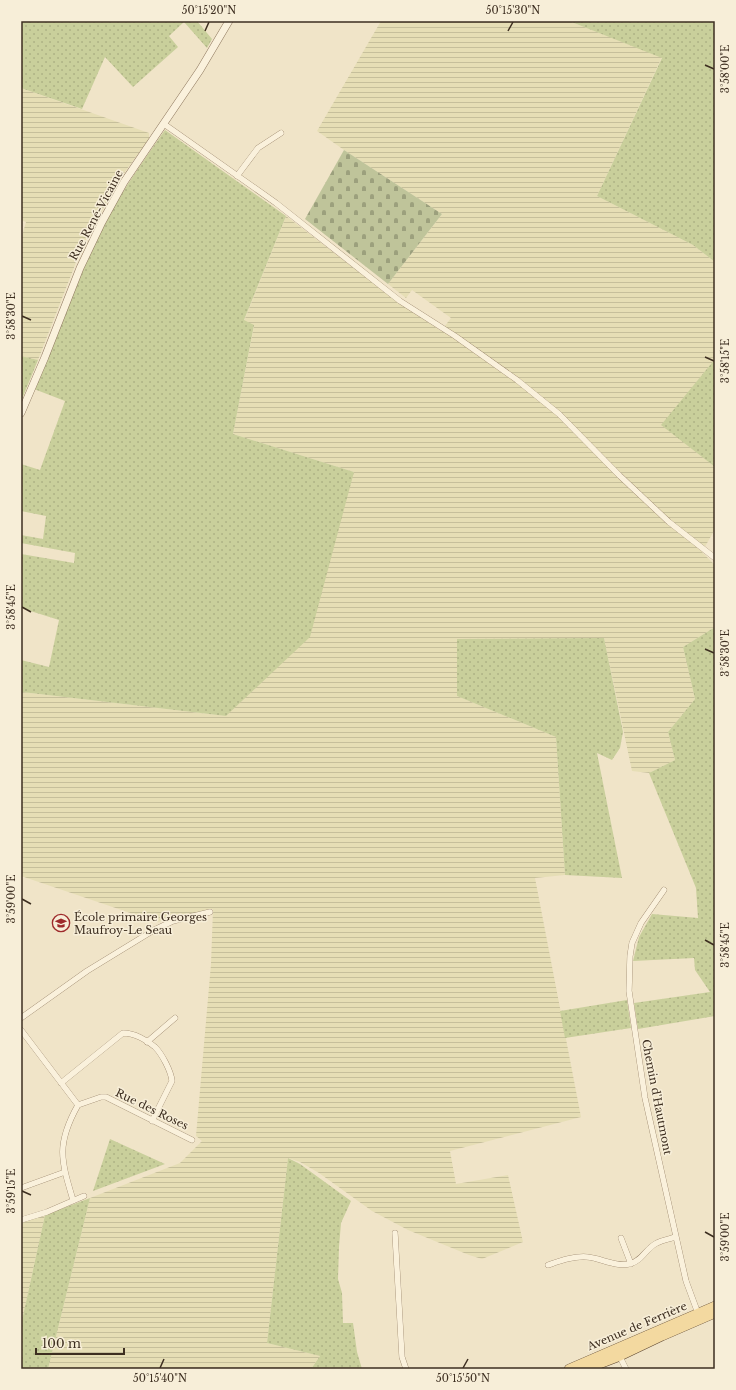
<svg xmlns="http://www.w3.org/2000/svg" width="736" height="1390" font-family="'Libre Baskerville',serif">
	<defs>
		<pattern id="farmland-rules" width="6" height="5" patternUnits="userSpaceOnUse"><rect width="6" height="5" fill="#e6deb5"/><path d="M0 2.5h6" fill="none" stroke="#c6bf9b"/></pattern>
		<pattern id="grass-dots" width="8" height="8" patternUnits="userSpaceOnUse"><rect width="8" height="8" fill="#c9cf9b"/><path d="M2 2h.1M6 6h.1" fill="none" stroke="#aeb285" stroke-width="1.8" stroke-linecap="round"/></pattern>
		<pattern id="cemetery-stones" width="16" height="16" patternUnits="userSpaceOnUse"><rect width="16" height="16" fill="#bfc49a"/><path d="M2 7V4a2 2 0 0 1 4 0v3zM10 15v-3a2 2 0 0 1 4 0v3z" fill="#9ca07d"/></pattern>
	</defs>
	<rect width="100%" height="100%" fill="#f0e4c8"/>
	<path fill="url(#farmland-rules)" d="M381,21H569L662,57L597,196L693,245L715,262V359L662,425L715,467V529L702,552L715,565V627L683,647L695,699L668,732L675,760L649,773L632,771L604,638L457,696L556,737L565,875L535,878L581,1117L450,1151L456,1184L508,1175L523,1242L482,1259L469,1255L408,1230L372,1211L319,1173L300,1162L288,1158L267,1343L320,1356L311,1369H48L90,1198L180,1163L202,1141L196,1136L211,964L213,909L157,922L21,876V694L22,692L226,716L354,472L233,434L254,326L244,321L286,216L402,305L441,331L451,318L412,290L406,298L388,284L442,214L344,150L317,131Z
		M21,88L149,133V139L119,180L82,247L38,360L21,356V239L26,222L21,220Z
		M45,1215L21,1325V1223Z"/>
	<path fill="url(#grass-dots)" d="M21,21H197L212,39L207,48L184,22L169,36L178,47L133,87L105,57L82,109L21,88Z
		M569,21H715V262L693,245L597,196L662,58Z
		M165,130L286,216L244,320L254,325L233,434L354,472L310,637L226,716L22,692L21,694V660L49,667L59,620L21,608V554L74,563L75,553L21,543V535L43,539L46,516L21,511V464L40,470L65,401L34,389C60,327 83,262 116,203C131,178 148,154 165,130Z
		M21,356L38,360L22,399L21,398Z
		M715,359V467L661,425Z
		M715,627V1016L638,1029L634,1003L710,992L695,970L694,958L633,961L639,937L652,914L698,918L696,888L649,773L675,760L668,732L695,699L683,647Z
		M604,638L623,732L620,748L612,760L597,753L622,878L565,875L556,737L457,696V639Z
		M627,1000L631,1028L565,1038L560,1011Z
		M110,1139L165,1164L93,1191Z
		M288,1158L300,1164L351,1201L341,1223L339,1247L338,1279L342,1293L343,1323H353L357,1352L362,1369H311L320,1356L267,1343Z
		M90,1198L48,1369H21V1325L45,1215Z"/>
	<path fill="url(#cemetery-stones)" d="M344,150L442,214L388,284L305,219Z"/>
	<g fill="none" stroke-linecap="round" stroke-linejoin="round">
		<defs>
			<path id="minor" d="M164,124L276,203L400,301L455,336L517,380L559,414L620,476L669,522L715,558
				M237,176L258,148L281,133
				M664,890L641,923L632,943L630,956L629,991L645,1098L686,1281L699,1316
				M21,1018L87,971L154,930L173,921L210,912
				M21,1030L78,1105
				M147,1042L175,1018
				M61,1083L123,1033C134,1033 147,1040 155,1047C162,1054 171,1071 172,1081L152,1121
				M78,1105L101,1097H106L192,1140
				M21,1188L65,1172
				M73,1200C61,1160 56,1144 78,1105
				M21,1220L47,1212L84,1196
				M395,1233L402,1357L406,1369
				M621,1238L631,1264
				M548,1265C560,1261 573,1256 587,1257C601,1258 615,1267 629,1264C641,1262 646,1249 655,1244C662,1240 669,1239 676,1237
				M619,1355L626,1369"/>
			<path id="tertiary" d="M21,413L45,357L80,268L102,222L124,182L200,70L229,21"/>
			<path id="primary" d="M569,1369L715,1306
				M586,1369L620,1356L662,1336L715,1313"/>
		</defs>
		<use href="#minor" stroke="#8d765c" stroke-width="6"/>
		<use href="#tertiary" stroke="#8d765c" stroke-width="8"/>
		<use href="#primary" stroke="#5b4430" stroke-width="10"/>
		<use href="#minor" stroke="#faf1dc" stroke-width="5.5"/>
		<use href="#tertiary" stroke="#faf1dc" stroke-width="7"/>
		<use href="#primary" stroke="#f3d9a0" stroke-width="9"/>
	</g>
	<path fill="none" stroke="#3d2e20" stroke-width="1.5" d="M205,31L209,22M508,31L513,22M705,65L714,69M22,316L31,320M705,357L714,361M22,607L31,612M705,649L714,653M22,899L31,904M705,940L714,945M22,1191L31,1195M705,1232L714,1237M160,1368L164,1359M463,1368L468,1359"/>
	<defs>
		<symbol id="school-ring" viewBox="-11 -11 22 22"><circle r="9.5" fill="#f7eed8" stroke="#9e2a2b" stroke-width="1.5"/><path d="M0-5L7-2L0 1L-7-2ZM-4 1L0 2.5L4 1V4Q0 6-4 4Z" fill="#9e2a2b"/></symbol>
	</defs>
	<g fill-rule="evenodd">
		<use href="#school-ring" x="51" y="913" width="20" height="20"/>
	</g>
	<g text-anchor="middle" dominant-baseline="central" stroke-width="3" stroke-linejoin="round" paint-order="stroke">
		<g font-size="11" fill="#3d2e20" stroke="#f7eed8">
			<text transform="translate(96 215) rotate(-62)">Rue René-Vicaine</text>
			<text transform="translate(657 1097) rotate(79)">Chemin d'Hautmont</text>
			<text transform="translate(152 1109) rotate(26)">Rue des Roses</text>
			<text transform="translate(637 1326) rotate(-23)">Avenue de Ferrière</text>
		</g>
		<g font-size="11" fill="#3d2e20" stroke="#f7eed8" text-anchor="start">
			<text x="74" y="917">École primaire Georges<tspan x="74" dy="13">Maufroy-Le Seau</tspan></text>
		</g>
	</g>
	<rect width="736" height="1390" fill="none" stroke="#f7eed8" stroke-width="44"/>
	<path d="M36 1348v6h88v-6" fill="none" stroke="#3d2e20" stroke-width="2"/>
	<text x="42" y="1348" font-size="12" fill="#3d2e20" stroke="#f7eed8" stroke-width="3" paint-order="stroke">100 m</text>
	<rect x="22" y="22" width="692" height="1346" fill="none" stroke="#3d2e20" stroke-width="1.5"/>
	<g font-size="10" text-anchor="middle" fill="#3d2e20">
		<text x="209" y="14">50°15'20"N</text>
		<text x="513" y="14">50°15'30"N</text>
		<text transform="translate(725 69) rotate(-90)" y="4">3°58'00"E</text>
		<text transform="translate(11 316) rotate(-90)" y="4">3°58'30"E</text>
		<text transform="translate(725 361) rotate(-90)" y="4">3°58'15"E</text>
		<text transform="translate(11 607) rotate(-90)" y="4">3°58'45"E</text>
		<text transform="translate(725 653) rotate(-90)" y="4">3°58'30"E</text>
		<text transform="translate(11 899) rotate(-90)" y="4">3°59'00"E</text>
		<text transform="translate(725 945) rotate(-90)" y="4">3°58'45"E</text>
		<text transform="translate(11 1191) rotate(-90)" y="4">3°59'15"E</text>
		<text transform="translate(725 1237) rotate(-90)" y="4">3°59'00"E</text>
		<text x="160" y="1382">50°15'40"N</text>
		<text x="463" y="1382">50°15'50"N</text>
	</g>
</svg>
